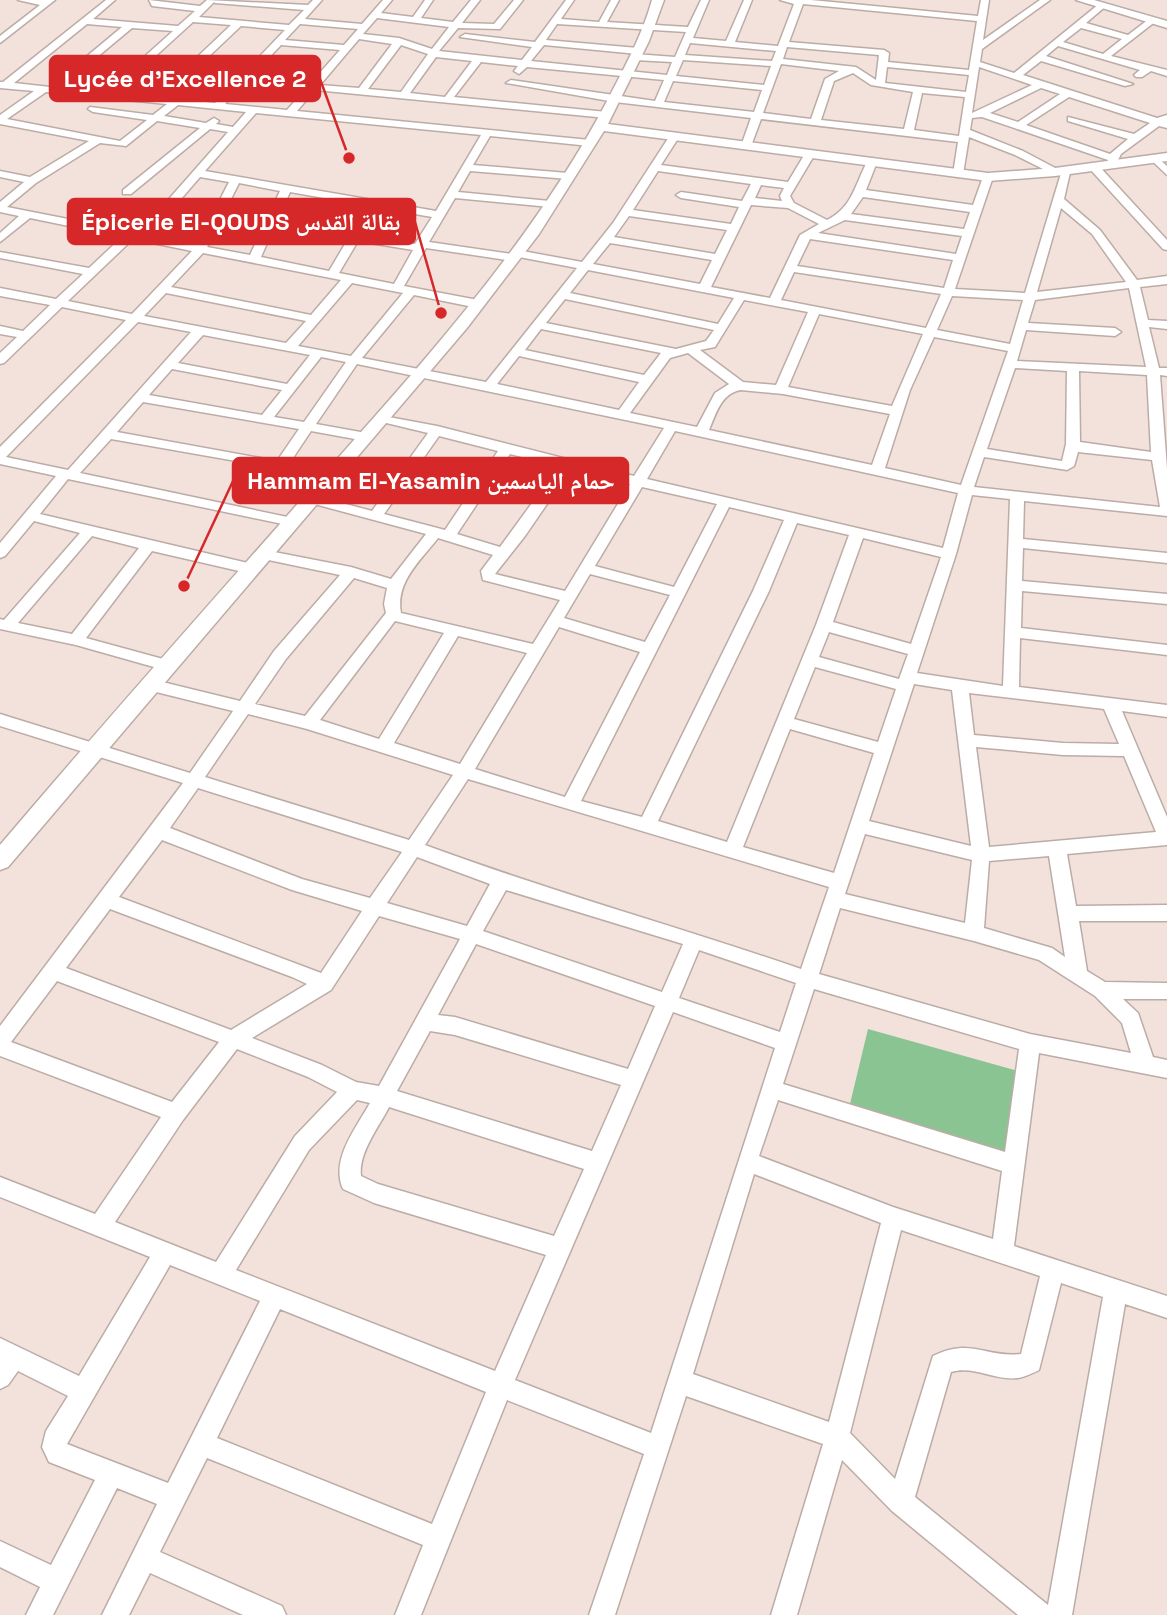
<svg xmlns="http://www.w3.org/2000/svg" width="1167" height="1615" font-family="'Space Grotesk','Noto Naskh Arabic',sans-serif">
	<rect width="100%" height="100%" fill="#f3e2dc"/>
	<path fill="#8bc493" d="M868,1029L1018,1071L1005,1154L849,1108Z"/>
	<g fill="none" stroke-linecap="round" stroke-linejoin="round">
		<defs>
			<path id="minor" d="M18,0H55L0,43V36L40,5Z
				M106,0H115L93,19L178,26L195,11L152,6L149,0L200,6L207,0L308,5L313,0H322L305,19L362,24L383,0H392L381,13L413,17L425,0H433L421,18L453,22L471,0H480L462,23L494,24L514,0H523L500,29L458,28L439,51L522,60L532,47L460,37L465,34L535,42L566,0H574L561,19L599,22L611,0H619L607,22L688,27L701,0H709L693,38L726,41L744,0H752L735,42L778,46L794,4L780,0H811L978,16L981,0H989L983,40L1040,0H1050L982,49L980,62L1014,73L1099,4L1106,6L1086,23L1128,35L1149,19L1156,21L1111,56L1167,70V76L1151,71L1142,77H1136L1134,75L1140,70L1058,46L1046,56L1133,84L1125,86L1041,61L1023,75L1157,118L1167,115V128L1159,126L1121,154L1115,166H1107L1108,160L982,117L972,118L970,130L1023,151L1059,170V174L1055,175L1015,155L969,137L963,174L958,177L953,174L958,142L761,119L751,146L746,149L741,146L751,118L615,102L506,83L511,80L655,101L664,80L527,67L519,74L514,71L518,66L481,62L454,97L607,112L612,115L607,118L315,90L297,111L590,140L595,143L590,146L490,136L473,165L568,173L573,176L568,179L470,171L458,192L550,201L555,204L550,207L455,198L429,242L512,254L517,250L582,262L613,223L669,137L674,134L679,137L661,165L788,182L806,152H814L815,154L790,196L794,203L827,220C853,207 855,184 868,160L877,162L866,190L973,205L983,177L992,175L993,177L955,289L1025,293L1062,170L1071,168L1064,199L1100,230L1137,280L1167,276V284L1140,287L1148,320L1167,321V329L1149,327L1159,368H1167V376L1160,375L1167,469V516L1024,501L1023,539L1167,553V563L1023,548L1022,581L1167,594V604L1022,591L1021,628L1167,645V655L1020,638L1019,687L1167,705V717L1122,711L1167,817V845L1067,854L1076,906L1167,905V921H1079L1087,971L1105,982L1167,983V999H1123L1138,1013L1153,1057L1167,1060V1078L1039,1053L1014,1246L1167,1296V1318L1125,1304L1072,1615H1018L892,1511L842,1460L797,1615H771L823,1444L686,1396L615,1615H589L644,1454L507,1400L421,1615H395L423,1545L207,1458L160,1552L282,1606L286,1615H243L150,1573L129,1615H102L157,1504L117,1488L53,1615H26L40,1587L0,1567V1541L51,1565L95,1480L49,1462L42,1447L46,1431L68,1396L18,1371L8,1385L0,1389V1338L79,1376L150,1257L0,1197V1177L95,1214L161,1117L0,1056V1026L183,783L0,726V714L190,773L233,711L144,689L142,685L144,681L150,679L240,701L274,651L340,575L259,558L257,555L259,552L264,550L351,567L391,579L426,534L307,502L305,499L312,495L372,511L428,433L378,421V415L437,426L634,476L664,428L357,364L316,424L366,433L373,437L366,441L311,431L289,464L338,473V479L111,439L80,473L292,518L299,522L292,526L68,479L40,514L252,564L259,569L252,574L152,551L86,638L174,662L176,666L174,670L168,671L76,645L0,629V619L4,620L80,533L34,521L5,556L0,558V543L56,476L0,464V447L126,320L62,307L4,363L0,364V353L17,337L0,334V326L23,331L50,305L0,296V288L56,299L83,274L0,258V252L89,268L122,237L30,218L0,242V233L19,216L0,212V202L24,182L0,177V171L30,177L89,141L0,124V115L34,91L0,88V82H3ZM214,2L215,3L304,10L289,25L199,17ZM803,4L977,21L969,70L888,62L889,53L884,50L789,42ZM377,18L449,27L432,49L399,38L363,34ZM193,22L231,25L155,97L115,93ZM87,24L122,27L50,87L14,83ZM300,24L358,29L344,45L285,40ZM557,24L686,32L675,57L635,54L630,57L635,60L672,62L667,75L531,61L544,45L638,54L643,51L638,48L546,40ZM241,26L285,30L215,103L165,98ZM132,28L173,31L105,92L60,88ZM1081,28L1122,39L1103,54L1063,42ZM359,39L392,44L359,88L320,85ZM690,43L776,51L772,61L685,55ZM281,45L340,50L287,110L225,104ZM401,45L428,54L401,92L368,89ZM787,47L879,55L876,80L856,67L783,59ZM436,57L472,61L445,97L410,93ZM683,60L771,66L764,85L676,76ZM781,64L839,71L825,79L811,119L763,113ZM887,67L969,75L966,92L885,83ZM979,67L1032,85L972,113ZM853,73L871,85L913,92L904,129L821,120L834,81ZM673,81L762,90L754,112L664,102ZM1041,88L1060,94L1018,122L990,113ZM46,92L167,104L153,115L90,107L88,109L93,112L147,120L120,141L7,119ZM922,93L965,97L959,136L914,130ZM1069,97L1150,123L1134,134L1068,117V121L1128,139L1110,154L1026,125ZM178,105L246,112L233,127L216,124L219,121L214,118L206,123L164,116ZM256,113L481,135L436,211L205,171ZM157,121L200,128L123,190V194H131L210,129L228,132L139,233L7,207L36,183L100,143L126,146ZM658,171L751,184L742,201L681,192L676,195L681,198L739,207L731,224L633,210ZM200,177L229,182L197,245L150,235ZM239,183L280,191L250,255L207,247ZM761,185L784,188L780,196L782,201L755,198ZM290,192L432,217L415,244L277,221ZM863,197L970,212L964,229L851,214ZM751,205L788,208L819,224L800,235L770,298L711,287ZM1061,208L1092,234L1126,282L1037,292ZM629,216L727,230L715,254L614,237ZM845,220L962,236L956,254L818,233ZM274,227L348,239L329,271L261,257ZM133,239L192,251L132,314L68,301ZM810,239L953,260L944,288L797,266ZM358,241L413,250L394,284L339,273ZM610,243L712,260L700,284L593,264ZM426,248L514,261L519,257L577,268L486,382L362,358L414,295L478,308L484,304L478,300L404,286ZM203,253L341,280L311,315L171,287ZM588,270L734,298L718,324L570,293ZM794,272L941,294L926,328L781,300ZM352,283L403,293L351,356L298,346ZM1129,288L1146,367L1017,361L1026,330L1115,336L1121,332L1115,328L1028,323L1035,300ZM166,293L306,321L286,343L144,316ZM952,296L1023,300L1010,344L937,330ZM565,299L714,330L706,341L676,349L546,323ZM744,300L808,312L776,385L743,382L700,350L715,347ZM819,314L923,334L892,406L788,387ZM138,322L191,332L68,470L6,457ZM541,329L661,353L644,375L525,350ZM203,335L310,355L287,384L178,363ZM934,337L1008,351L961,485L885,468L910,390ZM688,353L729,384L715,393L697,427L630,413L670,358ZM519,356L639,382L619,410L497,384ZM321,357L346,362L304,422L274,417ZM1015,368L1067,371L1066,444L1062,461L987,449ZM172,369L282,390L262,415L149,395ZM1079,371L1147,375L1151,452L1080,442ZM741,390L783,394L890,414L872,465L709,430C716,414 721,393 741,390ZM143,402L299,429L277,461L117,432ZM675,431L958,493L943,548L647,479ZM439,436L498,451L445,530L384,514ZM1078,452L1152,460L1160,507L974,487L984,457L1067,470L1074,466ZM510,454L559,466L500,547L457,534ZM571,469L630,484L565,591L495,574L525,536ZM642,487L717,504L674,587L595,566ZM972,495L1010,499L1003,686L917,673L956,554ZM729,507L784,520L753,591L642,817L581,801ZM797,523L849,535L816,625L727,842L658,821L769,591ZM92,536L139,548L72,634L18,623ZM438,538L493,555L481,571L483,580L560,600L533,644L401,613C395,582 421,560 438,538ZM863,538L941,557L911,644L833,622ZM590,574L670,595L645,642L564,618ZM354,578L387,588L384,604L386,613L305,716L255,704L286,659ZM395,621L444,633L379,739L320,720ZM559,627L640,652L565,797L475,769ZM829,632L908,654L899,679L819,657ZM458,636L527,653L460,764L394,743ZM815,667L896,689L878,742L794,719ZM914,684L952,690L971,846L869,821ZM969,693L1104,709L1119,744L1063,743L974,735ZM248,714L307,729L453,775L409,840L205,777ZM790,729L874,753L834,873L743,847ZM976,747L1063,755L1124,756L1156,832L989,847ZM468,779L829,887L801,969C676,926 549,891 425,845ZM198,788L402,852L370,898L302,879L170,828ZM865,834L972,860L965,923L845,894ZM162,840L292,890L362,911L321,973L119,897ZM1049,856L1065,957L1052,948L984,928L989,861ZM417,857L490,884L467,926L387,903ZM506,890L683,944L662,992L483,931ZM840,908L974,941L1039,960L1095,996L1122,1023L1131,1053L1030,1034L819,974ZM110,909L292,977L307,984L231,1030L66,968ZM379,916L460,939L379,1086L356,1082L322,1065L252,1038L331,990ZM476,944L655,1006L628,1069L455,1017L438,1015ZM699,950L796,983L780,1032L679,998ZM57,981L219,1042L172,1102L11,1042ZM814,989L1019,1049L1005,1152L783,1084ZM673,1012L775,1048L651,1433L515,1380ZM430,1031L455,1035L621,1085L592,1151L397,1091ZM237,1049L308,1077L337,1092L295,1136L216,1262L115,1222L183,1120ZM357,1100L370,1103C356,1128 330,1160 343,1189L374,1203L546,1255L495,1371L236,1270L309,1150ZM778,1100L1002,1171L993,1239L893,1207L759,1156ZM389,1107L584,1169L554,1236L378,1184L361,1176C358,1153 379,1127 389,1107ZM754,1174L881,1223L829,1422L693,1374ZM901,1230L1040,1276L1021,1354C985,1358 971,1337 933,1356L895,1479L850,1433ZM170,1265L260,1301L168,1483L67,1444ZM1061,1283L1103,1297L1048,1605L915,1497L951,1372C973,1365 995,1381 1018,1378C1025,1377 1033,1373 1039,1370ZM280,1309L486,1392L432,1524L217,1438Z
				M1154,155L1167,166V175L1149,158Z
				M1089,164H1097L1167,240V250L1163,249L1089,168Z"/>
			<path id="tertiary" d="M652,0H664L649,41L608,124L988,173L1055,168L1167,153V161L1055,176L988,181L604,131L539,234L467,328L8,867L0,870V845C106,720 215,598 323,475C426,359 532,242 606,103C623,70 642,36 652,0Z
				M1076,0H1094L1167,21V28Z"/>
		</defs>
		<use href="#minor" stroke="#bcaca6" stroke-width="3"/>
		<use href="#tertiary" stroke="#bcaca6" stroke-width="3"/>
		<use href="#minor" fill="#fff" fill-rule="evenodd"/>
		<use href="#tertiary" fill="#fff" fill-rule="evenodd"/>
	</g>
	<path fill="none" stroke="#d62828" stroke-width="2.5" d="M349 158L320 79M441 313L415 222M184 586L233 481"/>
	<g fill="#d62828" stroke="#f3e2dc" stroke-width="2.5">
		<circle cx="349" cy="158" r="7"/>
		<circle cx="441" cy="313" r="7"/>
		<circle cx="184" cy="586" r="7"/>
	</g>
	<g fill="#d62828" stroke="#d62828" stroke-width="2.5">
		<rect x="50" y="56" width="270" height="45" rx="7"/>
		<rect x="68" y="199" width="347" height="45" rx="7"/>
		<rect x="233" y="458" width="395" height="45" rx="7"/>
	</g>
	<g font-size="24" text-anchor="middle" font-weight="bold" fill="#fff">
		<text x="185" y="87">Lycée d'Excellence 2</text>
		<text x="241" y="230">Épicerie El-QOUDS بقالة القدس</text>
		<text x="431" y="489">Hammam El-Yasamin حمام الياسمين</text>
	</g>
</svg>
